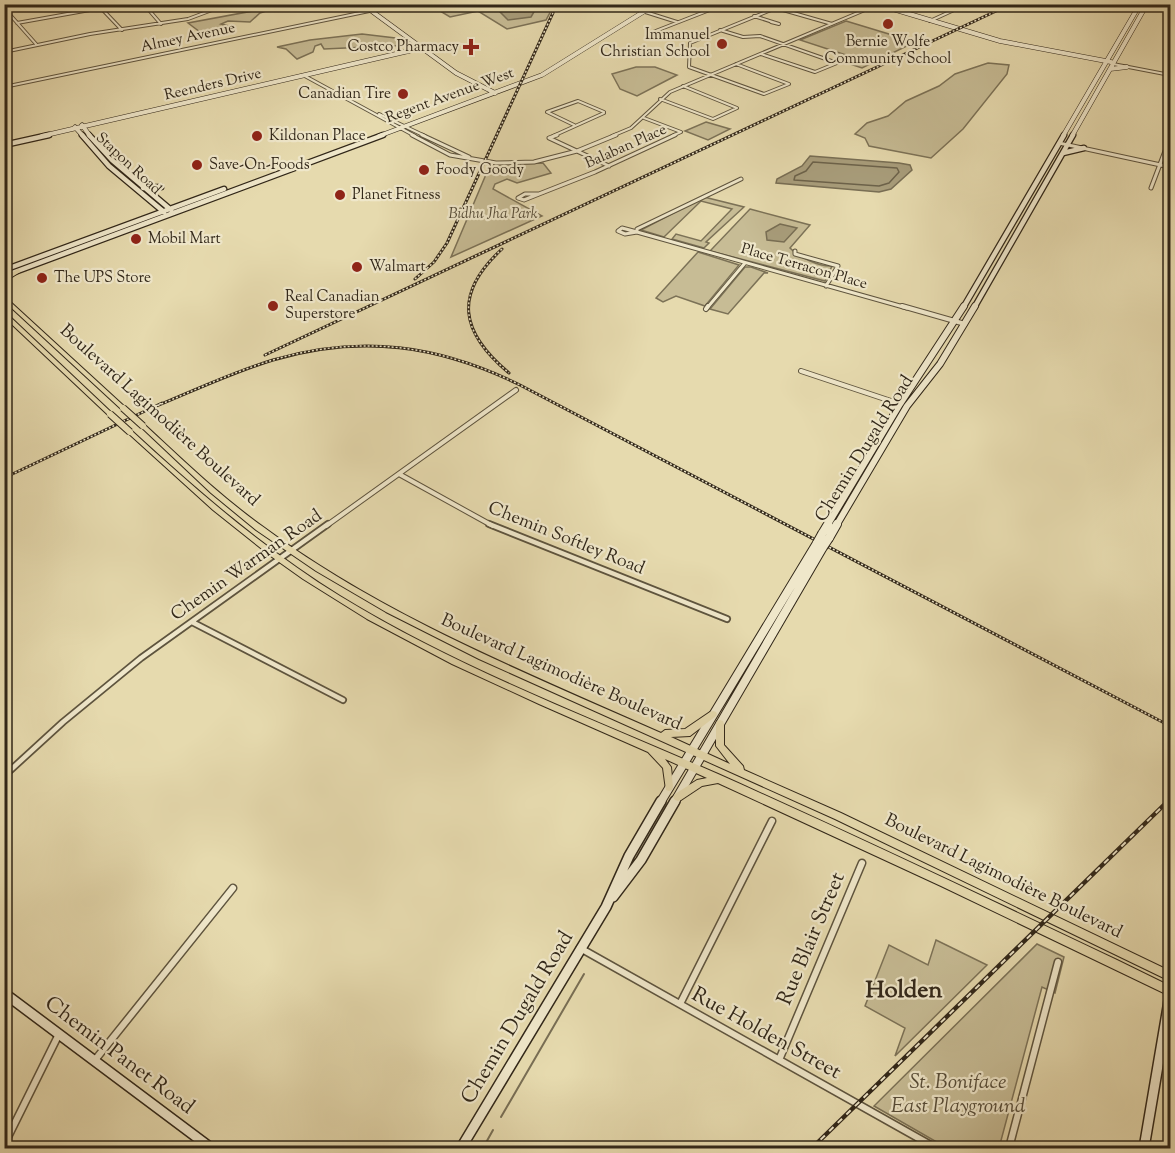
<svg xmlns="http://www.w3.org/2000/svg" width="1175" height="1153" font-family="'Sorts Mill Goudy',serif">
	<rect width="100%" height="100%" fill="#e6daae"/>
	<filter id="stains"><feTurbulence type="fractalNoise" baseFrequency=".00333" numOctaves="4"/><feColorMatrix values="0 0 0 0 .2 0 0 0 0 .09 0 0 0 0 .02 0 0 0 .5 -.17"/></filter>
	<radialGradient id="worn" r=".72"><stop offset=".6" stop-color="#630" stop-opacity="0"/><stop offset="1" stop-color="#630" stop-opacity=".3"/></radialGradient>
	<path fill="#c7bc95" stroke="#7c7257" stroke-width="1.5" d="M285,5L260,13L250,22L228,21L221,24L229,26L200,32L188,23Z
		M430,5H554L546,20L507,29L478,11L450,17Z
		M846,21L902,38L898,40L911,44L862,68L841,61L849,56L800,40Z
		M362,34L404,39L411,45L324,49L321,44L315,46L313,52L297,59L286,49L277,47L310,40Z
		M988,63L1009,65L1007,74L963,129L931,158L869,146L865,138L855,134L867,123L888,116L906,101L939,86L955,74Z
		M636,67H655L677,75L637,96L620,89L612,74Z
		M706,122L730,129L708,140L685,131Z
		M543,163L551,173L517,183L507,179L495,184L493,189L542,216L451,257L490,165Z
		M704,197L744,207L706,242L709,243L704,248L672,239L676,234L701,241L732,209L701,201L664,237L641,230Z
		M750,209L810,225L790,248C798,257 820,267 832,266L825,281L710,251Z
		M698,252L739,265L705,306L676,296L663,302L656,298Z
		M745,267H751L768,273H764L728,314L710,309Z
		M936,940L987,965L895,1056L905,1028L865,1006L889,945L928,965Z
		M1037,944L1064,957L1055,993L1042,987L999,1148H947L874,1106Z"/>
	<path fill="#a89d7b" stroke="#786e54" stroke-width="1.5" d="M480,5V4L538,5L531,17L508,20L498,10Z
		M810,156L899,163L910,165L912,170L891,189L879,192L776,183L777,179L802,166Z
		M780,224L797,228L784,242L767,240L766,232Z"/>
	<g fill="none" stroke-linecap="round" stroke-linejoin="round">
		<path stroke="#6c624a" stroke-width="1.5" d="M813,162L897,168L899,172L889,183L879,186L794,180L795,176L806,171Z"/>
		<path stroke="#786e54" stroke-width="2" d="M501,1117L584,974
			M483,1148L493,1130"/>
		<defs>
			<path id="street-far4" d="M149,4L143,6L150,7
				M152,4L148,9L161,24
				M817,4H827
				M4,8L36,44
				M639,10L677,22
				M754,16L779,24L771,22
				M930,21L967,4
				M17,23L101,8L122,30
				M720,30L743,37L760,36L837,63L815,72L761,54
				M648,34L725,4
				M4,52L90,34L188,19L228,4
				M736,64L789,84L764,94L689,67L690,43L776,8L832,24
				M1113,64L1170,75
				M303,75L415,136
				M4,87L403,4
				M660,99L713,119L737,108L683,86
				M379,114L425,136
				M644,118L681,132L672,136
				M574,125L547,112L578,101L604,112
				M553,136L604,113
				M612,136L631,128L670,92L879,4"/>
			<path id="street-far3" d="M412,135L450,155L496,163L534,162L577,151L616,135
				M422,135L469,157
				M557,135L549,138L609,166
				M1059,143L1170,167
				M1151,188L1170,138
				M525,194H539L524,200L518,198Z
				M539,194L595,172L675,135
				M622,228L637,232L625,234L618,231Z
				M637,232L907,308
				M637,232V229L741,179
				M795,251V254L838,266L826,286
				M707,308L745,263"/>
			<path id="street-far2" d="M902,306L965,324
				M706,309L708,306
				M801,371L900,404
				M399,474L493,526
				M326,526L516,390"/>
			<path id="street-far1" d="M489,524L727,619
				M192,622L343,700
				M4,776L63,722L141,658L328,524"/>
			<path id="street" d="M580,948L936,1148
				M680,1004L772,821
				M95,1060L233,888
				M779,1060L862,863
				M4,1145L59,1034
				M1009,1148L1058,962"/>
			<path id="secondary-far4" d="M362,4L456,73L495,93
				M876,4L1000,41L1111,62
				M1110,69L1127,67
				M82,125L90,136
				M75,127L83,136
				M42,136L426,47
				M379,136L542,75L656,4
				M1063,136L1140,4
				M1072,136L1147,4"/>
			<path id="secondary-far3" d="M82,135L109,166L164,212
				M89,135L112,160L171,210
				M4,145L49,135
				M1063,153L1084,148
				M143,188L161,187
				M4,270L224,189
				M4,276L383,135
				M963,308L1064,135
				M974,308L1073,135"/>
			<path id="secondary-far2" d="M827,526L900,404L964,306
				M836,526L907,406L940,364L975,306"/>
			<path id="secondary-far1" d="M822,534L828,524
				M829,538L837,524
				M660,803L817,543
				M674,803L823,547"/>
			<path id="secondary" d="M613,897L641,860L675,801
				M4,993L211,1148
				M461,1148L606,907L629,856L661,801
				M1144,1148L1170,995"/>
			<path id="primary" d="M8,266L11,268L10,269L4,270V267Z
				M18,269L21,271L20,272L4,282V277Z
				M4,296L125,407V409H121L4,301Z
				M4,311L112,413V415H108L4,317Z
				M143,424L145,425C183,460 220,496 262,526C383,616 524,672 661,733L665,730L685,729L710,712L713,711L716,712L717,714L716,716L690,736L671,737L730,764L716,746V724L717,721L720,720L723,721L724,724V745L743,766L744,770L841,813L1170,971V981L835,819L479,659L386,612L316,571L256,530L211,493L141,427L140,426L141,425Z
				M130,430L132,431C197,491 264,549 340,596C459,669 591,718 718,774C852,834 985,897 1117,960L1170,986V996L941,886L718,783L702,786L681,800L678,801L675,800L673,797L675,794L697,780L707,778L665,759L671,767L673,787L672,790L669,791L666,790L663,768L648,752L539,704L452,664L367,619L303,579L272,557L213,510L128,433L127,432Z"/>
		</defs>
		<use href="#street-far4" stroke="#5e543e" stroke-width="4"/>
		<use href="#street-far3" stroke="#5e543e" stroke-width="5"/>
		<use href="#street-far2" stroke="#5e543e" stroke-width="6"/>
		<use href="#street-far1" stroke="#5e543e" stroke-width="8"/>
		<use href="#street" stroke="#5e543e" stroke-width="9"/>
		<use href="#secondary-far4" stroke="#312719" stroke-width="5"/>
		<use href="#secondary-far3" stroke="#312719" stroke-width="7"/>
		<use href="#secondary-far2" stroke="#312719" stroke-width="8"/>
		<use href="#secondary-far1" stroke="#312719" stroke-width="10"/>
		<use href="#secondary" stroke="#312719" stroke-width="12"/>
		<use href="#primary" stroke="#312719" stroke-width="2"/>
		<use href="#street-far4" stroke="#efe7ca" stroke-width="2"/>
		<use href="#street-far3" stroke="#efe7ca" stroke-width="3"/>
		<use href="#street-far2" stroke="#efe7ca" stroke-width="4"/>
		<use href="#street-far1" stroke="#efe7ca" stroke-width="4.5"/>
		<use href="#street" stroke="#efe7ca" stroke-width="6"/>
		<use href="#secondary-far4" stroke="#efe7ca" stroke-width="4"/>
		<use href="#secondary-far3" stroke="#efe7ca" stroke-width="4.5"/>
		<use href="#secondary-far2" stroke="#efe7ca" stroke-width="6"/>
		<use href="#secondary-far1" stroke="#efe7ca" stroke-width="8"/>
		<use href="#secondary" stroke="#efe7ca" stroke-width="9"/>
		<use href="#primary" fill="#e6daae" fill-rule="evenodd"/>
		<defs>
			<path id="rail-far1" d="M502,249C453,294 460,332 509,373
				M415,279L434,262L447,243L557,4
				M265,355L1011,4
				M154,407C193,391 233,372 273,360C361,334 439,345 520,385L1170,726
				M4,478L162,403
				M1166,803L1170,799"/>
			<path id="rail" d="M812,1148L1168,801"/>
		</defs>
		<use href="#rail-far1" stroke="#312719" stroke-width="3"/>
		<use href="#rail" stroke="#312719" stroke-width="4.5"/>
		<use href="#rail-far1" stroke="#efe7ca" stroke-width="1.5" stroke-dasharray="2" stroke-linecap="butt"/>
		<use href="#rail" stroke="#efe7ca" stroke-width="2" stroke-dasharray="6" stroke-linecap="butt"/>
		<defs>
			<path id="secondary-bridge" d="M817,543L822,534
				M823,547L829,538"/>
			<path id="primary-bridge" d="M123,408L143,426
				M110,414L130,432"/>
		</defs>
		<use href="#secondary-bridge" stroke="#312719" stroke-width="10" stroke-linecap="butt"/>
		<use href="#primary-bridge" stroke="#312719" stroke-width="8" stroke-linecap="butt"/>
		<use href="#secondary-bridge" stroke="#efe7ca" stroke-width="8"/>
		<use href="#primary-bridge" stroke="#e6daae" stroke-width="6"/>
	</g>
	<g fill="#8f2418" stroke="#efe7ca" stroke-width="2">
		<circle cx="888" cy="24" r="6"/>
		<circle cx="722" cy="44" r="6"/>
		<path d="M468 38h6v6h6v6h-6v6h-6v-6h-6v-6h6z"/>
		<circle cx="403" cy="94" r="6"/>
		<circle cx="257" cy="136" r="6"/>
		<circle cx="197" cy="165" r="6"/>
		<circle cx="424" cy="170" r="6"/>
		<circle cx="340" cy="195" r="6"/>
		<circle cx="136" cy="239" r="6"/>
		<circle cx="357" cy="267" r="6"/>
		<circle cx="42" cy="278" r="6"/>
		<circle cx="273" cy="306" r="6"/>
	</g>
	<g text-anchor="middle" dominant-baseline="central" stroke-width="4.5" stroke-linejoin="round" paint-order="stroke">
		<g font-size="15" fill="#312719" stroke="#efe7ca" text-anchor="start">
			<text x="710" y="35" text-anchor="end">Immanuel<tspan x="710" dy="17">Christian School</tspan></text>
			<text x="888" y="42" text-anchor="middle">Bernie Wolfe<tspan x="888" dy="17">Community School</tspan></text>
			<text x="459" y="47" text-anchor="end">Costco Pharmacy</text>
			<text x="391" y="94" text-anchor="end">Canadian Tire</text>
			<text x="269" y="136">Kildonan Place</text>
			<text x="209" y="165">Save-On-Foods</text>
			<text x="436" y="170">Foody Goody</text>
			<text x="352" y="195">Planet Fitness</text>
			<text x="148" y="239">Mobil Mart</text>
			<text x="369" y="267">Walmart</text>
			<text x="54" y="278">The UPS Store</text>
			<text x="285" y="297">Real Canadian<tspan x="285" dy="17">Superstore</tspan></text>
		</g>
		<g font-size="15" fill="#312719" stroke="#efe7ca">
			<text transform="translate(188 38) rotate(-12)">Almey Avenue</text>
			<text transform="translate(213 85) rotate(-13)">Reenders Drive</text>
			<text transform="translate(450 96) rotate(-20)">Regent Avenue West</text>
			<text transform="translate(626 147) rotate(-24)">Balaban Place</text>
			<text transform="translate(128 164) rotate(43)">Stapon Road</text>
			<text transform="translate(804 267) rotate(16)">Place Terracon Place</text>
		</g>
		<g font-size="15" font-style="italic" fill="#564c38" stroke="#efe7ca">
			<text x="493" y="214">Bidhu Jha Park</text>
		</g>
		<g font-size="18" fill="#312719" stroke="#efe7ca">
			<text transform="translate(159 416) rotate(42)">Boulevard Lagimodière Boulevard</text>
			<text transform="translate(865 449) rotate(-58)">Chemin Dugald Road</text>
			<text transform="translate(566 539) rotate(22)">Chemin Softley Road</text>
			<text transform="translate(247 566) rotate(-35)">Chemin Warman Road</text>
			<text transform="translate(561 673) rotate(24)">Boulevard Lagimodière Boulevard</text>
			<text transform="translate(1003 877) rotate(26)">Boulevard Lagimodière Boulevard</text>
		</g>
		<g font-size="21" fill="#312719" stroke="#efe7ca">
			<text transform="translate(812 939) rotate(-67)">Rue Blair Street</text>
			<text transform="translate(518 1018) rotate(-59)">Chemin Dugald Road</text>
			<text transform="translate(766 1034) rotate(29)">Rue Holden Street</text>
			<text transform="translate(119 1056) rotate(37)">Chemin Panet Road</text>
		</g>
		<g font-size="21" font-style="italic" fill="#564c38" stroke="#efe7ca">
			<text x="958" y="1083">St. Boniface<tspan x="958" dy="24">East Playground</tspan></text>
		</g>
		<g font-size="24" font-weight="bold" fill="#312719" stroke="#efe7ca">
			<text x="904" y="991">Holden</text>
		</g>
	</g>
	<rect width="1175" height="1153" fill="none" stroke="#e6daae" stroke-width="24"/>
	<rect x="6" y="6" width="1163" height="1141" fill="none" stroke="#312719" stroke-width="3"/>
	<rect x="12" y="12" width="1151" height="1129" fill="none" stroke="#312719" stroke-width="1.5"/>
	<rect width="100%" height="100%" filter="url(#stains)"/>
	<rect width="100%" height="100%" fill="url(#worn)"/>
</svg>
